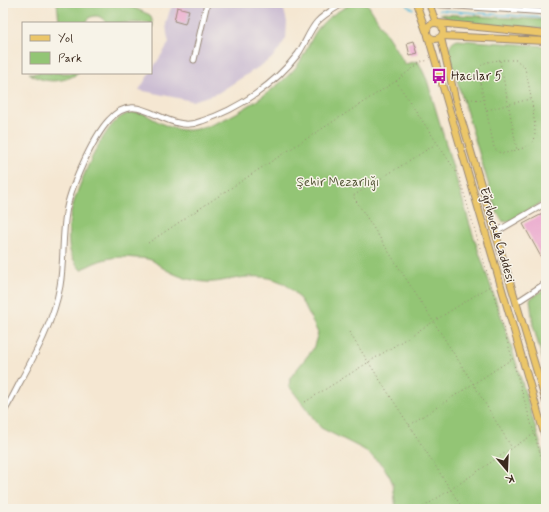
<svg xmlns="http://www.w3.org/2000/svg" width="549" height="512" font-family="Mynerve,sans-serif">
	<rect width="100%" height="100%" fill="#f7f3e8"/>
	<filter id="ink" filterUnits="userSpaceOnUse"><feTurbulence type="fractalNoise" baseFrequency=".025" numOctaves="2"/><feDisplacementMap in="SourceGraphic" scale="8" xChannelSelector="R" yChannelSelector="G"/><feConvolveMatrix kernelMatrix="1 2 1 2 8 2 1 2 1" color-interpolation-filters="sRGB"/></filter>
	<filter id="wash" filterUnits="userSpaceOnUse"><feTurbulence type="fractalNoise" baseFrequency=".012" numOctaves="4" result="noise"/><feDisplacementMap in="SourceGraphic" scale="16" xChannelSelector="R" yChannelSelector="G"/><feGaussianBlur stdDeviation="0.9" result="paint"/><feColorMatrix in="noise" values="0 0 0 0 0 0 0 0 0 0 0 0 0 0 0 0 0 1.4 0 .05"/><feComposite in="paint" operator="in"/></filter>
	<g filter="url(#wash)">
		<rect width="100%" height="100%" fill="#f5e7d2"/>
		<path fill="#ccbed3" d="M175,3H280L284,10L287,22L286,38L278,51L271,59L218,93L192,101L139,90L169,43L167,33L166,23L170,10Z"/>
		<path fill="#93c575" stroke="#67784a" d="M57,3H123L150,15C153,21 154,26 151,32V23H106C102,16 96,14 89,18L86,23H46L59,21Z
			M344,3H367L405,64L418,61L427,80L472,232L510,342L546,463V509H396L393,484L389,475L382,465L373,457L363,449L321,428L289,386L290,378L313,349L318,333C309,315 300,291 281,282C267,275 248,276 233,279C224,280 216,283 206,282C191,281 176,276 163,268C159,266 155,261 151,260C146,258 140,258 136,258C114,255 99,259 81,270C75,263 70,255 69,245C68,232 69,218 73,205C79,184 102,128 121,117C128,112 137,112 145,114C157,121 169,129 184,130C214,133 278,90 296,67C305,56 309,42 317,30C325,19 336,12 348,6Z
			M440,14L546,20V29L462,23L450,19Z
			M457,40L546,46V200L509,222L502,221L497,212L449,54C448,47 451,43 457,40Z
			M29,73H79C63,83 44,84 29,73Z
			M546,288V372L533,325L530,299Z"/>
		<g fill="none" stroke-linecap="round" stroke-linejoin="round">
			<path stroke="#5cbddb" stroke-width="1.5" d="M406,3L409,7L413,9
				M439,10L546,18"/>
		</g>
		<g id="blocks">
			<path fill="#eba9ce" d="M177,7L189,10L185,24L174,21Z
				M414,41L418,54L410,56L407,43Z
				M546,212V266L523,224Z"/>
		</g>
	</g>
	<g filter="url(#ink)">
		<use href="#blocks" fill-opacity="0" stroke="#988878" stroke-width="1"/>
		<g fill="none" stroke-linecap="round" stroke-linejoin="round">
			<defs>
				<path id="minor" d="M429,4L546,12
					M194,60L207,3
					M496,232L546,203
					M517,302L546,283
					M3,413C9,404 14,394 19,384C36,353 54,320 60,286C64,262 62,237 66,213C69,190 93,137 109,120C133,93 153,118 178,123C186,125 195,124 202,121C239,109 275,84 298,54C305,44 309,31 317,22C324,14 334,9 344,3"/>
				<path id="major" d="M416,3L426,31
					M429,3L436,23
					M427 31a8 8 0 1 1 16 0a8 8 0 1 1-16 0Z
					M438,23L546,34
					M428,36L546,440
					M442,36L546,41
					M441,38L455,98L546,402"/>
			</defs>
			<use href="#minor" stroke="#988878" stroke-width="7"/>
			<use href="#major" stroke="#988878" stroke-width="8"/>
			<path stroke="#988878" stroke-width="1" stroke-dasharray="1 3" stroke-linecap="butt" d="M499,60H516L524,66C528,76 538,132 534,140C530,147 517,150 510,152C503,154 498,154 494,147L478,72C481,61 489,62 499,60Z
				M500,61L517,150
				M396,81L459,176L546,474
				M460,98L483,100
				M487,110L530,99
				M436,144L353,196L474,385L512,448
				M148,243L255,172L396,81L421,62L429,60
				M349,332L463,509
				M305,402L490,286
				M409,425L512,359
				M420,509C459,485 496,458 534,434"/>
			<use href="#minor" stroke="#fff" stroke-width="5"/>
			<use href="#major" stroke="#ebc669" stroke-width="6"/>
		</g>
	</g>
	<defs>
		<symbol id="bus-bare" viewBox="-9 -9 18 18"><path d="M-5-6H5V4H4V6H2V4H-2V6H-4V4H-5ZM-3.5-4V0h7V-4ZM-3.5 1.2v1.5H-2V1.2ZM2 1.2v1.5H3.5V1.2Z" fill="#b5179e" stroke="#f7f3e8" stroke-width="2.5" paint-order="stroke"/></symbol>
	</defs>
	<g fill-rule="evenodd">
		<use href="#bus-bare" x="428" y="65" width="22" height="22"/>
	</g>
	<g text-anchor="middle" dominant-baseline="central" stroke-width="3" stroke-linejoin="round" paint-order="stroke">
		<g font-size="13" fill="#3b2a1e" stroke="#f7f3e8" text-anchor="start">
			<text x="451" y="76">Hacılar 5</text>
		</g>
		<g font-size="13" fill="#555838" stroke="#f7f3e8">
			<text x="338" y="182">Şehir Mezarlığı</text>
		</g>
		<g font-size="13" fill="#3b2a1e" stroke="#f7f3e8">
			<text transform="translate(497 235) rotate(74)">Eğribucak Caddesi</text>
		</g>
	</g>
	<rect width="549" height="512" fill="none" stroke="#f7f3e8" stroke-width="16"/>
	<rect x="22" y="22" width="130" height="52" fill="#f7f3e8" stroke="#aca397"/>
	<rect x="30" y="35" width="20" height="6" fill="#ebc669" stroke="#aca397"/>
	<text x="58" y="42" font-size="12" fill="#3b2a1e">Yol</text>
	<rect x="30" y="52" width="20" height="12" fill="#93c575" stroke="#aca397"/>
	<text x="58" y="62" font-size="12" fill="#3b2a1e">Park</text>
	<g transform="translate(507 470) rotate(161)" stroke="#f7f3e8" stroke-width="3" paint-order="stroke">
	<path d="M0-3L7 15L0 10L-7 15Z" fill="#3b2a1e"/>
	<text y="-6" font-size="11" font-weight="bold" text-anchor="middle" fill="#3b2a1e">K</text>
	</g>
</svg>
